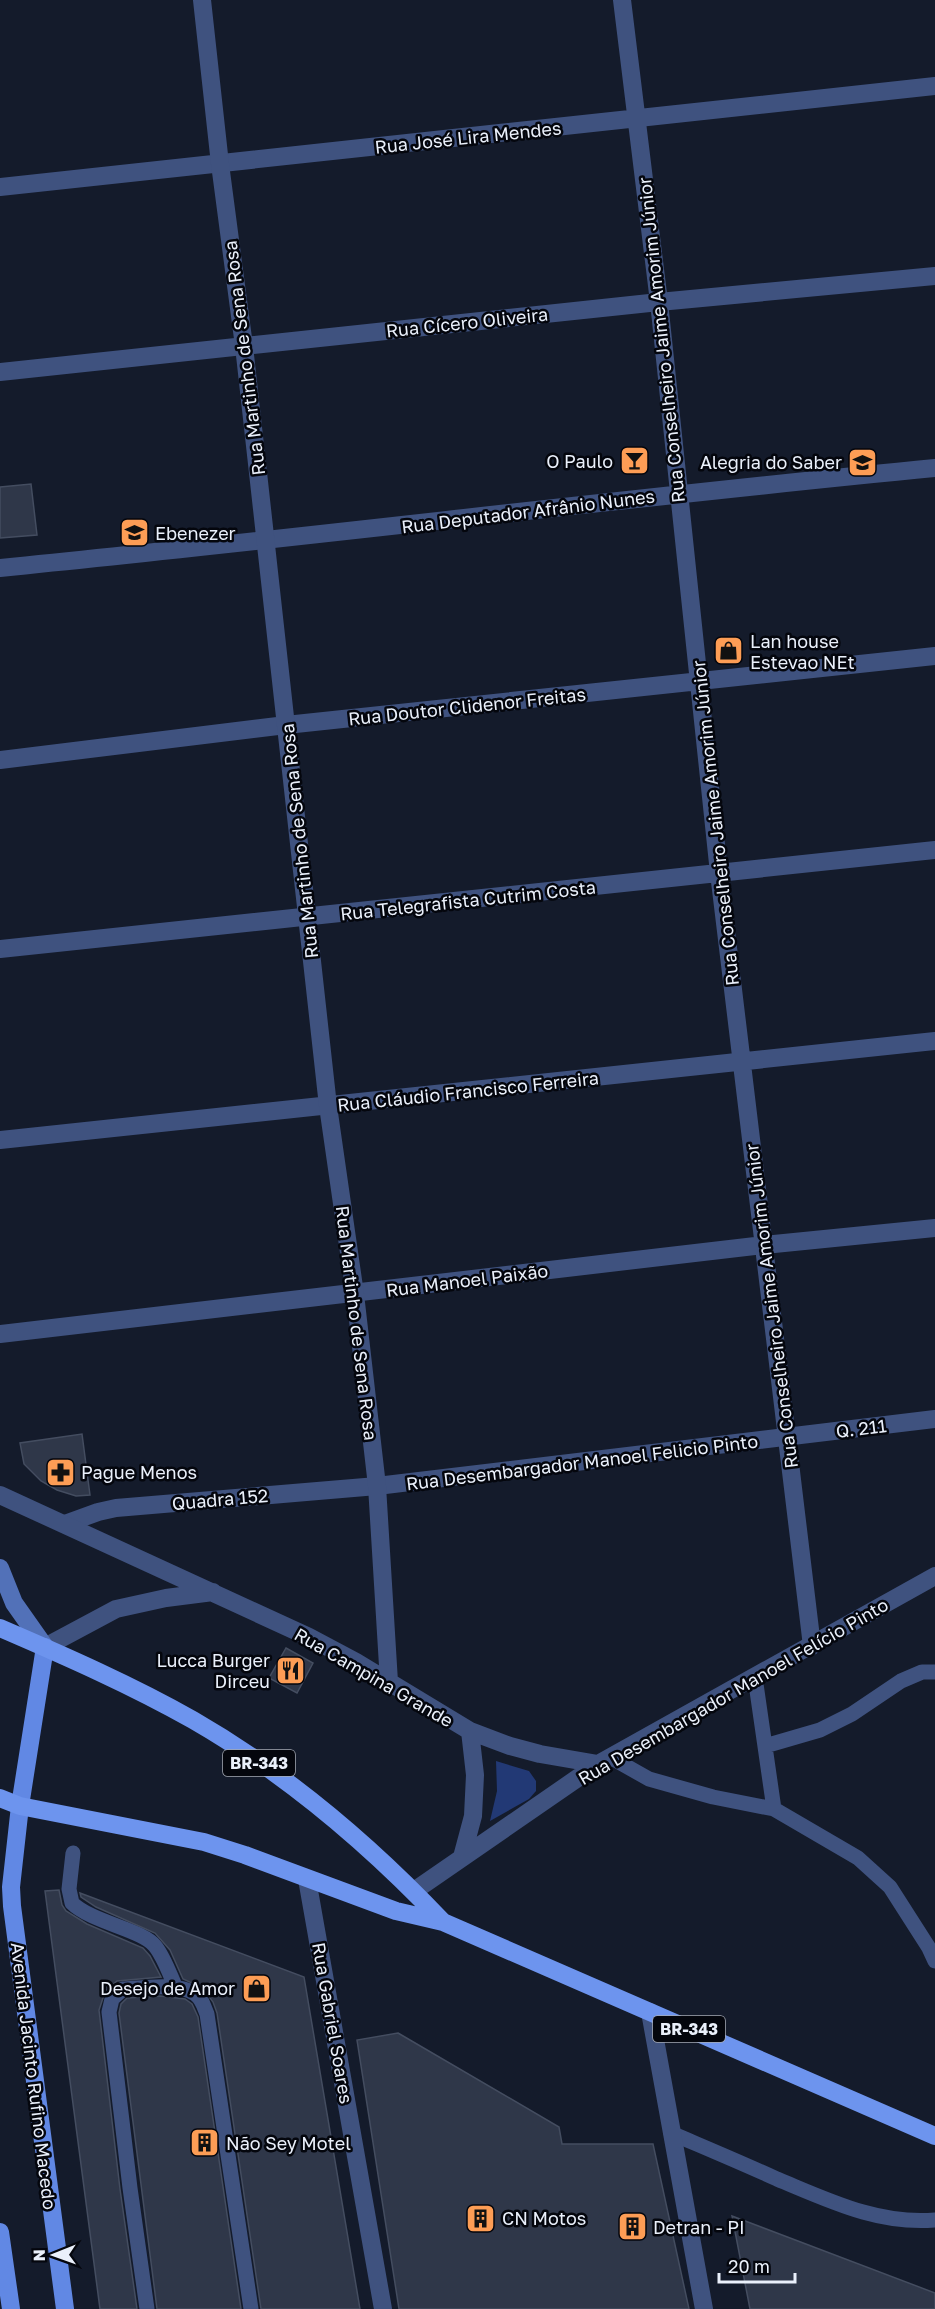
<svg xmlns="http://www.w3.org/2000/svg" width="935" height="2309" font-family="'Golos Text',sans-serif">
	<rect width="100%" height="100%" fill="#141b2b"/>
	<path fill="#223975" d="M496,1761L529,1771L536,1781V1791L529,1799L490,1821L497,1791Z"/>
	<path fill="#2f3749" stroke="#444d60" stroke-width="1.5" d="M31,484L37,535L0,538V487Z
		M82,1434L90,1495L76,1496L57,1490L41,1481L24,1464L20,1443Z
		M286,1648L313,1663L297,1693L269,1678Z
		M59,1890L62,1905L66,1911L87,1924L143,1948L150,1956L161,1977L117,1981L105,1992L99,2010L120,2189L137,2309H100L45,1891Z
		M80,1893L304,1977L360,2309H261L217,2013L213,2002L203,1988L183,1979L170,1950L155,1933L96,1907L81,1897Z
		M160,1996L185,1999L192,2004L198,2017L241,2309H157L119,2013L121,2004L127,1998Z
		M398,2033L559,2127L562,2144H653L689,2309H399L357,2040Z
		M732,2216L935,2293V2309H750Z"/>
	<g fill="none" stroke-linecap="round" stroke-linejoin="round">
		<path stroke="#3f527f" stroke-width="15" d="M755,1677L774,1809
			M765,1746L820,1730L852,1714L901,1681L922,1672H935
			M610,1757L649,1779L713,1797L774,1809L858,1858L890,1887L929,1948L935,1961
			M73,1853L69,1889L72,1903C91,1922 143,1930 155,1946C164,1957 170,1975 176,1988
			M671,2133C706,2148 742,2163 777,2179C828,2200 878,2225 935,2220
			M147,2309L130,2188L109,2012L112,1999L123,1989C141,1988 180,1982 195,1994C202,1998 204,2007 207,2014L251,2309"/>
		<path stroke="#3f527f" stroke-width="18" d="M622,0L659,302L719,873L812,1646
			M0,187L935,86
			M0,372L659,302L935,276
			M0,568C312,537 623,498 935,468
			M0,760L286,725L935,656
			M0,949L935,850
			M0,1140L935,1041
			M0,1334L764,1245L935,1228
			M65,1524L98,1512L116,1508L377,1486L935,1419
			M307,1879L383,2309
			M650,2012L704,2309"/>
		<path stroke="#3f527f" stroke-width="18" d="M202,0L220,164L244,346L328,1106L355,1294L377,1486L389,1682
			M0,1495L309,1637L356,1662L470,1731L510,1746L540,1754L598,1764
			M45,1647L116,1609L166,1598L213,1592
			M462,1857L473,1816L475,1775L470,1731
			M414,1891L598,1764L935,1576"/>
		<path stroke="#5271b8" stroke-width="18" d="M0,1568L14,1603L45,1647"/>
		<path stroke="#6188e4" stroke-width="18" d="M45,1647L20,1806L11,1887L12,1906L65,2309
			M0,2232L11,2309"/>
		<path stroke="#6d94ee" stroke-width="18" d="M0,1628C65,1656 131,1685 193,1720C285,1773 370,1845 443,1922
			M0,1798L20,1806L204,1842L245,1855L396,1911L443,1922L935,2136"/>
	</g>
	<defs>
		<symbol id="bar-square" viewBox="-11 -11 22 22"><rect x="-9" y="-9" width="18" height="18" rx="4" fill="#fd9d55" stroke="#04060d"/><path d="M-6-5H6L.8 .8V4.5H3.5V6h-7V4.5H-.8V.8Z" fill="#111"/></symbol>
		<symbol id="school-square" viewBox="-11 -11 22 22"><rect x="-9" y="-9" width="18" height="18" rx="4" fill="#fd9d55" stroke="#04060d"/><path d="M0-5L7-2L0 1L-7-2ZM-4 1L0 2.5L4 1V4Q0 6-4 4Z" fill="#111"/></symbol>
		<symbol id="shop-square" viewBox="-11 -11 22 22"><rect x="-9" y="-9" width="18" height="18" rx="4" fill="#fd9d55" stroke="#04060d"/><path d="M-5-2.5h2.3a2.7 3.5 0 0 1 5.4 0H5L5.5 6h-11ZM-1.5-2.5h3a1.5 2.3 0 0 0-3 0Z" fill="#111"/></symbol>
		<symbol id="pharmacy-square" viewBox="-11 -11 22 22"><rect x="-9" y="-9" width="18" height="18" rx="4" fill="#fd9d55" stroke="#04060d"/><path d="M-2-6h4v4h4v4h-4v4h-4v-4h-4v-4h4Z" fill="#111"/></symbol>
		<symbol id="restaurant-square" viewBox="-11 -11 22 22"><rect x="-9" y="-9" width="18" height="18" rx="4" fill="#fd9d55" stroke="#04060d"/><path d="M-5-6h1v4h1v-4h1v4h1v-4h1v5L-1.5 .5V6h-2V.5L-5-1ZM5-6V6H3V1.5H1.5Q1.5-4 5-6Z" fill="#111"/></symbol>
		<symbol id="building-square" viewBox="-11 -11 22 22"><rect x="-9" y="-9" width="18" height="18" rx="4" fill="#fd9d55" stroke="#04060d"/><path d="M-4-6H4V6H1V3H-1V6H-4ZM-2.5-4.3h1.7v1.8h-1.7ZM.8-4.3h1.7v1.8H.8ZM-2.5-1h1.7V.8h-1.7ZM.8-1h1.7V.8H.8Z" fill="#111"/></symbol>
	</defs>
	<g fill-rule="evenodd">
		<use href="#bar-square" x="618" y="444" width="33" height="33"/>
		<use href="#school-square" x="846" y="446" width="33" height="33"/>
		<use href="#school-square" x="118" y="516" width="33" height="33"/>
		<use href="#shop-square" x="712" y="634" width="33" height="33"/>
		<use href="#pharmacy-square" x="44" y="1456" width="33" height="33"/>
		<use href="#restaurant-square" x="274" y="1654" width="33" height="33"/>
		<use href="#shop-square" x="240" y="1972" width="33" height="33"/>
		<use href="#building-square" x="188" y="2126" width="33" height="33"/>
		<use href="#building-square" x="464" y="2202" width="33" height="33"/>
		<use href="#building-square" x="616" y="2210" width="33" height="33"/>
	</g>
	<g text-anchor="middle" dominant-baseline="central" stroke-width="5" stroke-linejoin="round" paint-order="stroke">
		<g fill="#04060d" stroke="#a5aab4" stroke-width="1.5">
			<rect x="223" y="1750" width="72" height="26" rx="4.5"/>
			<rect x="653" y="2016" width="72" height="26" rx="4.5"/>
		</g>
		<g font-size="16" font-weight="bold" fill="#eaf0fb">
			<text x="259" y="1763">BR-343</text>
			<text x="689" y="2029">BR-343</text>
		</g>
		<g font-size="18" fill="#eaf0fb" stroke="#04060d">
			<text transform="translate(468 137) rotate(-6)">Rua José Lira Mendes</text>
			<text transform="translate(467 322) rotate(-6)">Rua Cícero Oliveira</text>
			<text transform="translate(661 340) rotate(-96)">Rua Conselheiro Jaime Amorim Júnior</text>
			<text transform="translate(244 358) rotate(-97)">Rua Martinho de Sena Rosa</text>
			<text transform="translate(528 511) rotate(-7)">Rua Deputador Afrânio Nunes</text>
			<text transform="translate(467 706) rotate(-6)">Rua Doutor Clidenor Freitas</text>
			<text transform="translate(715 823) rotate(-96)">Rua Conselheiro Jaime Amorim Júnior</text>
			<text transform="translate(299 841) rotate(-96)">Rua Martinho de Sena Rosa</text>
			<text transform="translate(468 900) rotate(-6)">Rua Telegrafista Cutrim Costa</text>
			<text transform="translate(468 1091) rotate(-6)">Rua Cláudio Francisco Ferreira</text>
			<text transform="translate(467 1280) rotate(-7)">Rua Manoel Paixão</text>
			<text transform="translate(771 1306) rotate(-97)">Rua Conselheiro Jaime Amorim Júnior</text>
			<text transform="translate(357 1323) rotate(83)">Rua Martinho de Sena Rosa</text>
			<text transform="translate(861 1428) rotate(-7)">Q. 211</text>
			<text transform="translate(582 1462) rotate(-7)">Rua Desembargador Manoel Felicio Pinto</text>
			<text transform="translate(220 1499) rotate(-5)">Quadra 152</text>
			<text transform="translate(374 1677) rotate(30)">Rua Campina Grande</text>
			<text transform="translate(733 1691) rotate(-30)">Rua Desembargador Manoel Felício Pinto</text>
			<text transform="translate(333 2023) rotate(80)">Rua Gabriel Soares</text>
			<text transform="translate(34 2076) rotate(83)">Avenida Jacinto Rufino Macedo</text>
		</g>
		<g font-size="18" fill="#eaf0fb" stroke="#04060d" text-anchor="start">
			<text x="613" y="461" text-anchor="end">O Paulo</text>
			<text x="842" y="462" text-anchor="end">Alegria do Saber</text>
			<text x="155" y="533">Ebenezer</text>
			<text x="750" y="641">Lan house<tspan x="750" dy="21">Estevao NEt</tspan></text>
			<text x="81" y="1472">Pague Menos</text>
			<text x="270" y="1660" text-anchor="end">Lucca Burger<tspan x="270" dy="21">Dirceu</tspan></text>
			<text x="235" y="1988" text-anchor="end">Desejo de Amor</text>
			<text x="226" y="2143">Não Sey Motel</text>
			<text x="502" y="2218">CN Motos</text>
			<text x="653" y="2227">Detran - PI</text>
		</g>
	</g>
	<g transform="translate(54 2255) rotate(269)" stroke="#04060d" stroke-width="4.5" paint-order="stroke">
	<path d="M0-4.5L10 22L0 15L-10 22Z" fill="#eaf0fb"/>
	<text y="-9" font-size="16" font-weight="bold" text-anchor="middle" fill="#eaf0fb">N</text>
	</g>
	<path d="M719 2273v9h76v-9" fill="none" stroke="#eaf0fb" stroke-width="3"/>
	<text x="728" y="2273" font-size="18" fill="#eaf0fb" stroke="#04060d" stroke-width="4.5" paint-order="stroke">20 m</text>
</svg>
